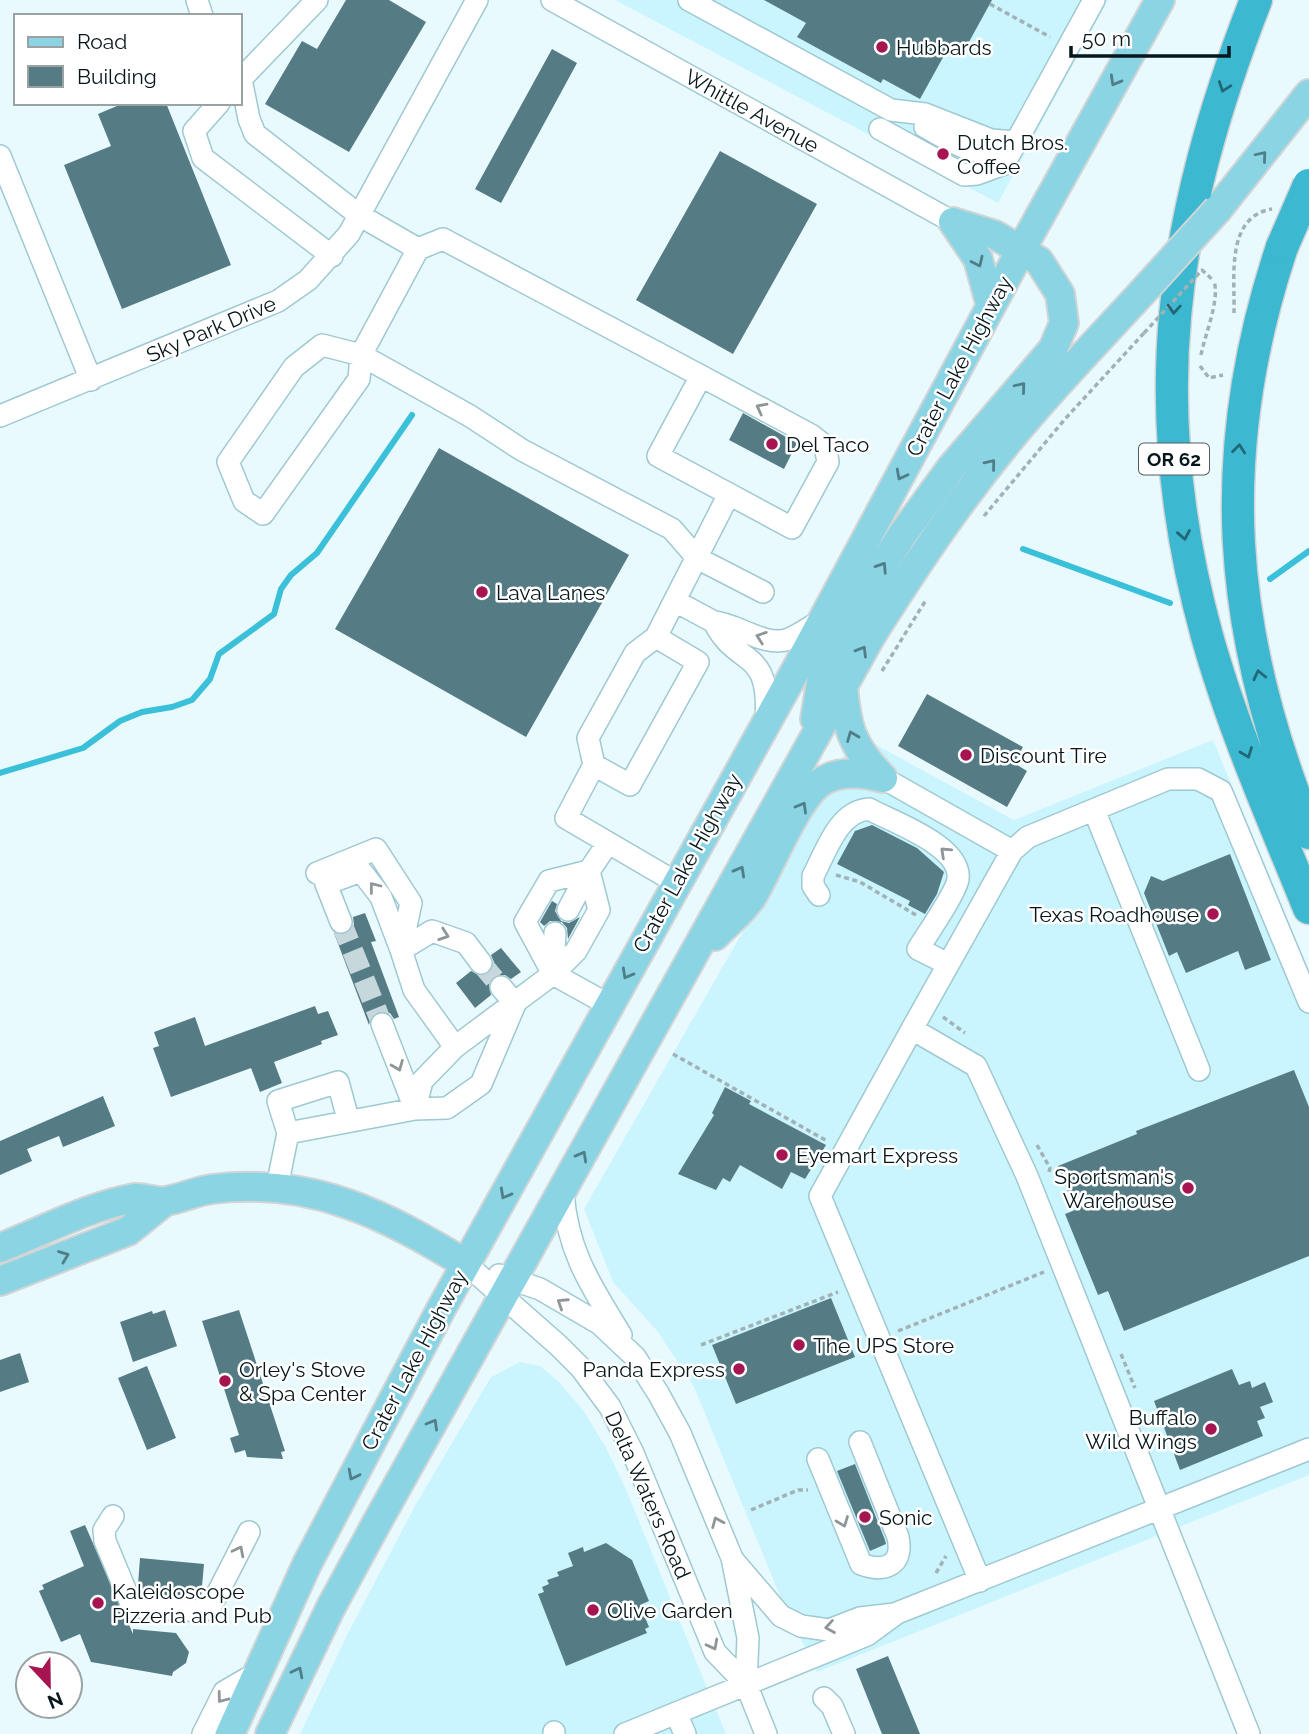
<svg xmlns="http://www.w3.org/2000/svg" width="1309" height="1734" font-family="Raleway,sans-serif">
	<rect width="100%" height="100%" fill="#e9fafe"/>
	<path fill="#cbf5fe" d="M615,0H1108L998,203Z
		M856,734L1014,820L1213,740L1309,973V1475L817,1672L780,1596L694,1387L658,1332L613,1282L584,1209Z
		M520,1362L540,1366L558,1381L583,1410L605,1446L625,1487L726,1734H300L348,1633L416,1504L491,1377Z"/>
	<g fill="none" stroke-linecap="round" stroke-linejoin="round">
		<path stroke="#3bc0d9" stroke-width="6" d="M1023,549L1170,603
			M1270,579L1309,551
			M0,773L83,748L120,721L142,712L172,707L192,700L210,679L219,654L274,614L281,589L291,575L317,553L412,415"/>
	</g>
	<path fill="#557c85" d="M346,0H389L426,22L349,152L265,104L302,41L317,49Z
		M764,0H992L964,51L951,43L920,99L883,79L881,83L797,37L806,23Z
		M552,49L577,63L501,203L475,189Z
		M124,103H166L231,265L122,309L64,165L111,146L98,114Z
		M720,151L817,204L733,354L636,300Z
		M743,413L797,443L784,469L729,440Z
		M439,448L629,555L526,737L335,629Z
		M927,694L1023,747L1014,763L1027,771L1007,807L898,746Z
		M872,825L917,848L944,872L937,894L925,914L908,905L910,901L837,864L855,831Z
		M1230,854L1271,960L1245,970L1238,951L1186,973L1177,952L1169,956L1144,893L1151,876L1163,881Z
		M552,901L557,904L555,911L561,921L569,923L580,917L568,939L567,928L562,922L550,921L544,926L540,922Z
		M365,913L376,941L371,942L399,1017L394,1019L390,1013L378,1012L371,1016L369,1025L334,933L346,934L354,925L353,917Z
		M501,948L521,972L511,979L505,975L493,976L489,983L491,995L475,1008L456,983L471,971L482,976L489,973L494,962L491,955Z
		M315,1006L318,1014L328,1011L338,1035L321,1041L322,1044L274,1062L282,1083L260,1092L251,1068L171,1097L153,1048L159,1046L154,1032L195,1017L205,1046Z
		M1294,1070L1309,1107V1256L1124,1331L1108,1291L1098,1295L1065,1214L1075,1210L1058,1166L1137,1134L1136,1131Z
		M725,1087L751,1101L749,1104L826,1145L805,1179L791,1172L782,1189L740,1165L730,1182L723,1178L716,1190L678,1174L714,1115L712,1113Z
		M103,1096L115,1126L63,1147L59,1136L27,1149L32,1161L0,1175V1141Z
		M831,1298L855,1357L736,1404L712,1345Z
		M165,1310L177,1346L133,1362L120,1322L152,1311L153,1314Z
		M239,1310L285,1451L281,1452L283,1459L247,1457L245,1450L235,1453L230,1438L239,1435L202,1321Z
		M20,1353L29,1382L0,1392V1360Z
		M147,1366L176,1438L147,1450L118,1378Z
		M1232,1369L1239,1385L1250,1381L1252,1388L1265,1382L1273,1402L1260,1407L1265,1418L1257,1421L1263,1436L1180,1470L1154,1401Z
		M855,1464L885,1540L886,1544L870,1551L837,1471Z
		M85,1525L133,1634V1629L176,1633L189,1652L186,1663L173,1672L172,1676L91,1662L80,1634L61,1642L39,1591L44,1589L42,1585L84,1566L70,1531Z
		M606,1543L632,1560L649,1601L640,1605L649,1627L645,1629L647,1633L566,1666L538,1594L544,1592L542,1587L549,1584L547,1580L559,1576L557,1572L573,1566L568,1553L583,1547L584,1552Z
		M140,1558L204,1564L201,1597L141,1594L138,1585Z
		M888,1656L920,1734H882L856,1669Z"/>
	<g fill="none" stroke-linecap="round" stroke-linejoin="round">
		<path stroke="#c7d8dc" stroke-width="21" stroke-dasharray="21 10" stroke-linecap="butt" d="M341,922L382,1024
			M481,963L501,987"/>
		<defs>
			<path id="minor" d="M197,0L202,16
				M552,0L953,222
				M689,0L891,110L925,114L991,140L1016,142
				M241,79L249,119L255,134L359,215L418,249L443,239L701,376L658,456L729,494
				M240,80L317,0
				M219,103L194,131L203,158L332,256
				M925,127C950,140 981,163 1008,147
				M880,129L964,175L977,174L1004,164L1094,0
				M0,156L91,380
				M418,249L361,355L470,416L522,450L672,529L697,558L763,592
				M322,345L361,355L359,379L263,514L244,501L228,462L294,367Z
				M0,416L278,301L308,280L349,234L477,0
				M675,601L714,622
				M766,721C771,645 737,669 714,622C738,624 765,648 789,639C801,634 812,626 823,619
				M594,765L630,785L698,662L656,637
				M883,778L1012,851L912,1029
				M1094,810L1199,1070
				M1012,851L1028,837L1168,779H1198L1221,791L1309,1002
				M589,871L549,881L525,922L553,974L609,1005
				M317,873L376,849L411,903L401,950L414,990L455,1047
				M677,883L566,818L594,765L588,738L635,653L656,637L729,494L792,528L828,462L825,446L811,435L701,376
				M819,895L813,886V876C826,852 838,811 869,809C893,822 962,846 958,879C957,891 926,936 918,949L948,964
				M568,910L589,871
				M341,922L326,884L361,871L381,897L401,950L432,931L466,943L481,963
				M553,972L555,933
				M382,1024L415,1109L447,1108L481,1084L515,1004L501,987
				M288,1133L278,1101L338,1082L348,1119
				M277,1187L288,1133L415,1109L422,1081L455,1047L553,974L576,951L599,910L589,871L608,843
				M563,1192C567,1251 591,1286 621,1335
				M466,1264L558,1345L581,1368L610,1407L633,1453L715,1652L746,1684L766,1734
				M499,1275L540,1289L600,1324L635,1357L658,1393L680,1433L732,1558L748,1638L746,1684
				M818,1459L861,1564C885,1573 904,1565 898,1537L860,1442
				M113,1516L104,1530L105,1541L130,1601L135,1607L202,1611L210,1608L249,1532
				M733,1560L781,1616L801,1626L829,1630L860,1618L895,1614
				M980,1581L820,1196L912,1029L976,1066L1027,1176L1249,1734
				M824,1698L832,1706L844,1734
				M676,1713L685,1734
				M554,1732V1734
				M203,1734L224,1692L255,1674
				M625,1734L867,1635L897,1613L1309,1449"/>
			<path id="major" d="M1218,209L1309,94
				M953,222L978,259L991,306
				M843,684C846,727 852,747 883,778
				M815,719L823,671L852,615L902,535L951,468L1053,349L1064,323L1060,294L1039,261L995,235L953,222
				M715,936C727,923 743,911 752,897C769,869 796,799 821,782C839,770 864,773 883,778
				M0,1248C43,1231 89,1206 135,1198C145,1197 156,1203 166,1201C182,1198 197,1191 212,1189C312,1177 384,1214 466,1264
				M0,1281L128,1231L164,1202
				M230,1734L307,1564L441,1309L798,666L1021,250L1160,0
				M270,1734L331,1607L375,1526L871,636C917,563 964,493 1020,427C1061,378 1106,332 1149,285"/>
			<path id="highway" d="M1256,0C1170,220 1143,405 1207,636C1233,729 1273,819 1309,908
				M1282,247C1213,454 1227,632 1309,833"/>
		</defs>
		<use href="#minor" stroke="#9fc9d2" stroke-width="24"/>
		<use href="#major" stroke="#d2d5d6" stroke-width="32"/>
		<use href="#highway" stroke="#d2d5d6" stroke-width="35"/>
		<path stroke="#a1b2b6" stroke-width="3.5" stroke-dasharray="5 3.5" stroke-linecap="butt" d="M990,4L1050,37
			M1234,313C1235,278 1225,217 1272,209
			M1201,355C1205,334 1220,300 1214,281
			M1200,366L1209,378L1223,375
			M984,516L1065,419L1144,333
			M882,671L926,600
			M836,875L860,882L916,915
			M943,1017L965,1033
			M673,1054L827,1141
			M1037,1145L1050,1168L1049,1172
			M898,1331L1044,1272
			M701,1345L838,1292
			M1121,1354L1135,1388
			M751,1510L798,1490H808
			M936,1573L946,1556"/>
		<use href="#minor" stroke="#fff" stroke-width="21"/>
		<use href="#major" stroke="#8ad4e3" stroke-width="28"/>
		<use href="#highway" stroke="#3cb8d0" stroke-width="32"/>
		<defs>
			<path id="major-bridge" d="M1149,285L1218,209"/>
			<path id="highway-bridge" d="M1282,247L1309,185"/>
		</defs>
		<use href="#major-bridge" stroke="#d2d5d6" stroke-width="32" stroke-linecap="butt"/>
		<use href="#highway-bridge" stroke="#d2d5d6" stroke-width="35" stroke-linecap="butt"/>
		<path stroke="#a1b2b6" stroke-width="3.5" stroke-dasharray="5 3.5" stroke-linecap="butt" d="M1144,333L1202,270L1214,281"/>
		<use href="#major-bridge" stroke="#8ad4e3" stroke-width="28"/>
		<use href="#highway-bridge" stroke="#3cb8d0" stroke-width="32"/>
	</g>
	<defs><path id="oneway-chevron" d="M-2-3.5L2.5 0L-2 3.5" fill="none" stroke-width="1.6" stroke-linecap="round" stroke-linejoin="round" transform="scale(1.75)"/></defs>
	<g stroke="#4f7e89">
		<use href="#oneway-chevron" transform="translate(1115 81) rotate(119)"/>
		<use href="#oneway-chevron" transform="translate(1262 156) rotate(-50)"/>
		<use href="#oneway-chevron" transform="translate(978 262) rotate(65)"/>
		<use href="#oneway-chevron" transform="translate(1021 387) rotate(-50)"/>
		<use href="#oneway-chevron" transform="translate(991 464) rotate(-51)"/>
		<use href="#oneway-chevron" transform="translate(901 475) rotate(118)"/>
		<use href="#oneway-chevron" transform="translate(882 567) rotate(-57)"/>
		<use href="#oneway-chevron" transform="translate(862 651) rotate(-59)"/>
		<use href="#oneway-chevron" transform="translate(852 736) rotate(-112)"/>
		<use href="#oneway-chevron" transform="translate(802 807) rotate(-60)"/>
		<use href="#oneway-chevron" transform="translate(740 871) rotate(-61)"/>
		<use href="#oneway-chevron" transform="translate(627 974) rotate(119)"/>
		<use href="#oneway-chevron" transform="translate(582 1156) rotate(-61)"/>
		<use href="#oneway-chevron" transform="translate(505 1194) rotate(119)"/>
		<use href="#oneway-chevron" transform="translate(64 1256) rotate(-21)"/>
		<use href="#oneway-chevron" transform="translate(433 1424) rotate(-60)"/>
		<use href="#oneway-chevron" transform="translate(353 1475) rotate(117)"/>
		<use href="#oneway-chevron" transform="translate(298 1672) rotate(-63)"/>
	</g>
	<g stroke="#216775">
		<use href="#oneway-chevron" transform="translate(1224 87) rotate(109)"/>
		<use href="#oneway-chevron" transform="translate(1174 309) rotate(94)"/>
		<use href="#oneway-chevron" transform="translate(1239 449) rotate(-84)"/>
		<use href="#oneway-chevron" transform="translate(1184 535) rotate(80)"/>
		<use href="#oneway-chevron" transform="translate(1259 675) rotate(-103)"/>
		<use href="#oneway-chevron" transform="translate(1247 753) rotate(69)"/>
	</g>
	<g stroke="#8f9698">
		<use href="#oneway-chevron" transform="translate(761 408) rotate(-152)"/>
		<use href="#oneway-chevron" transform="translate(761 637) rotate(-161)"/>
		<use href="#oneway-chevron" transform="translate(945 852) rotate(-137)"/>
		<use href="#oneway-chevron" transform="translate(374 887) rotate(-128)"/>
		<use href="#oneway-chevron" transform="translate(444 935) rotate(19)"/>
		<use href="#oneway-chevron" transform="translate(398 1066) rotate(68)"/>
		<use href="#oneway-chevron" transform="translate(562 1303) rotate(-147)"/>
		<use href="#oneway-chevron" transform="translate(717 1522) rotate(-113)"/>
		<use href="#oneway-chevron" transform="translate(843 1522) rotate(69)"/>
		<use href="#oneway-chevron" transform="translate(239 1551) rotate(-63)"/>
		<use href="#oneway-chevron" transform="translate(830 1627) rotate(171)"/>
		<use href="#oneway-chevron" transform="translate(713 1645) rotate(62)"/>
		<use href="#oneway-chevron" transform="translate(222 1698) rotate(127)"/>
	</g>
	<g fill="#a61452" stroke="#fff" stroke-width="2.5">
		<circle cx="882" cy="47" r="7"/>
		<circle cx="943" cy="154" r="7"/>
		<circle cx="772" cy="444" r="7"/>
		<circle cx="482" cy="592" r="7"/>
		<circle cx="966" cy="755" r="7"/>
		<circle cx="1213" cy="914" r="7"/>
		<circle cx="782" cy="1155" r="7"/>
		<circle cx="1188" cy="1188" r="7"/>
		<circle cx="799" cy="1345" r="7"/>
		<circle cx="739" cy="1369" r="7"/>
		<circle cx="225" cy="1381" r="7"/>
		<circle cx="1211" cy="1429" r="7"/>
		<circle cx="865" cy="1517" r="7"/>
		<circle cx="98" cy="1603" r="7"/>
		<circle cx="593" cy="1610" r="7"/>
	</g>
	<g text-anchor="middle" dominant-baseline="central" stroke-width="5" stroke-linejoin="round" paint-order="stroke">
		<rect fill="#fff" stroke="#515c5f" stroke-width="2" x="1139" y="443.5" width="70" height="31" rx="5"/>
		<g font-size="19" font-weight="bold" fill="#06161a">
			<text x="1174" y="459">OR 62</text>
		</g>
		<g font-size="21" fill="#06161a" stroke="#fff" text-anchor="start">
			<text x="896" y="47">Hubbards</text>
			<text x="957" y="142">Dutch Bros.<tspan x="957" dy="24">Coffee</tspan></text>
			<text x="786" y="444">Del Taco</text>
			<text x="496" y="592">Lava Lanes</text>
			<text x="980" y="755">Discount Tire</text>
			<text x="1199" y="914" text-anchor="end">Texas Roadhouse</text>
			<text x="796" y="1155">Eyemart Express</text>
			<text x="1174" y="1176" text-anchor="end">Sportsman's<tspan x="1174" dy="24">Warehouse</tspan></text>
			<text x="813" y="1345">The UPS Store</text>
			<text x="239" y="1369">Orley's Stove<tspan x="239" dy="24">&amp; Spa Center</tspan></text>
			<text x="725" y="1369" text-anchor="end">Panda Express</text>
			<text x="1197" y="1417" text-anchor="end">Buffalo<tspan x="1197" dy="24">Wild Wings</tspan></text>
			<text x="879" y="1517">Sonic</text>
			<text x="112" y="1591">Kaleidoscope<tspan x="112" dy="24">Pizzeria and Pub</tspan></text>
			<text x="607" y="1610">Olive Garden</text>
		</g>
		<g font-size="21" fill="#06161a" stroke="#fff">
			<text transform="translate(752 111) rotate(29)">Whittle Avenue</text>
			<text transform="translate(211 329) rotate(-23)">Sky Park Drive</text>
			<text transform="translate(959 366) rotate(-62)">Crater Lake Highway</text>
			<text transform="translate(687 863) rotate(-61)">Crater Lake Highway</text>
			<text transform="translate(414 1360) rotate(-62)">Crater Lake Highway</text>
			<text transform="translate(648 1495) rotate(66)">Delta Waters Road</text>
		</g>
	</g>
	<rect x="14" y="14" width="228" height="91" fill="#ffffff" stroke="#9ba2a3" stroke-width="2"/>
	<rect x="28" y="37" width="35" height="10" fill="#8ad4e3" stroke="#9ba2a3" stroke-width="2"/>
	<text x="77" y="49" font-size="21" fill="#06161a">Road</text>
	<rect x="28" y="66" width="35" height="21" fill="#557c85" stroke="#9ba2a3" stroke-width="2"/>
	<text x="77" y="84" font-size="21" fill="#06161a">Building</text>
	<g transform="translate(49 1685) rotate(158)"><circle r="33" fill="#ffffff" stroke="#9ba2a3" stroke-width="2"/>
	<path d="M0-5L12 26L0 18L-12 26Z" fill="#a61452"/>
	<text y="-10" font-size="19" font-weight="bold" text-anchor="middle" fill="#06161a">N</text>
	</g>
	<path d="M1071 46v10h158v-10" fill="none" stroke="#06161a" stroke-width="3.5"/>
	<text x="1082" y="46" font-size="21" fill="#06161a" stroke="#ffffff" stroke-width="5" paint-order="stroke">50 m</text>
</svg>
